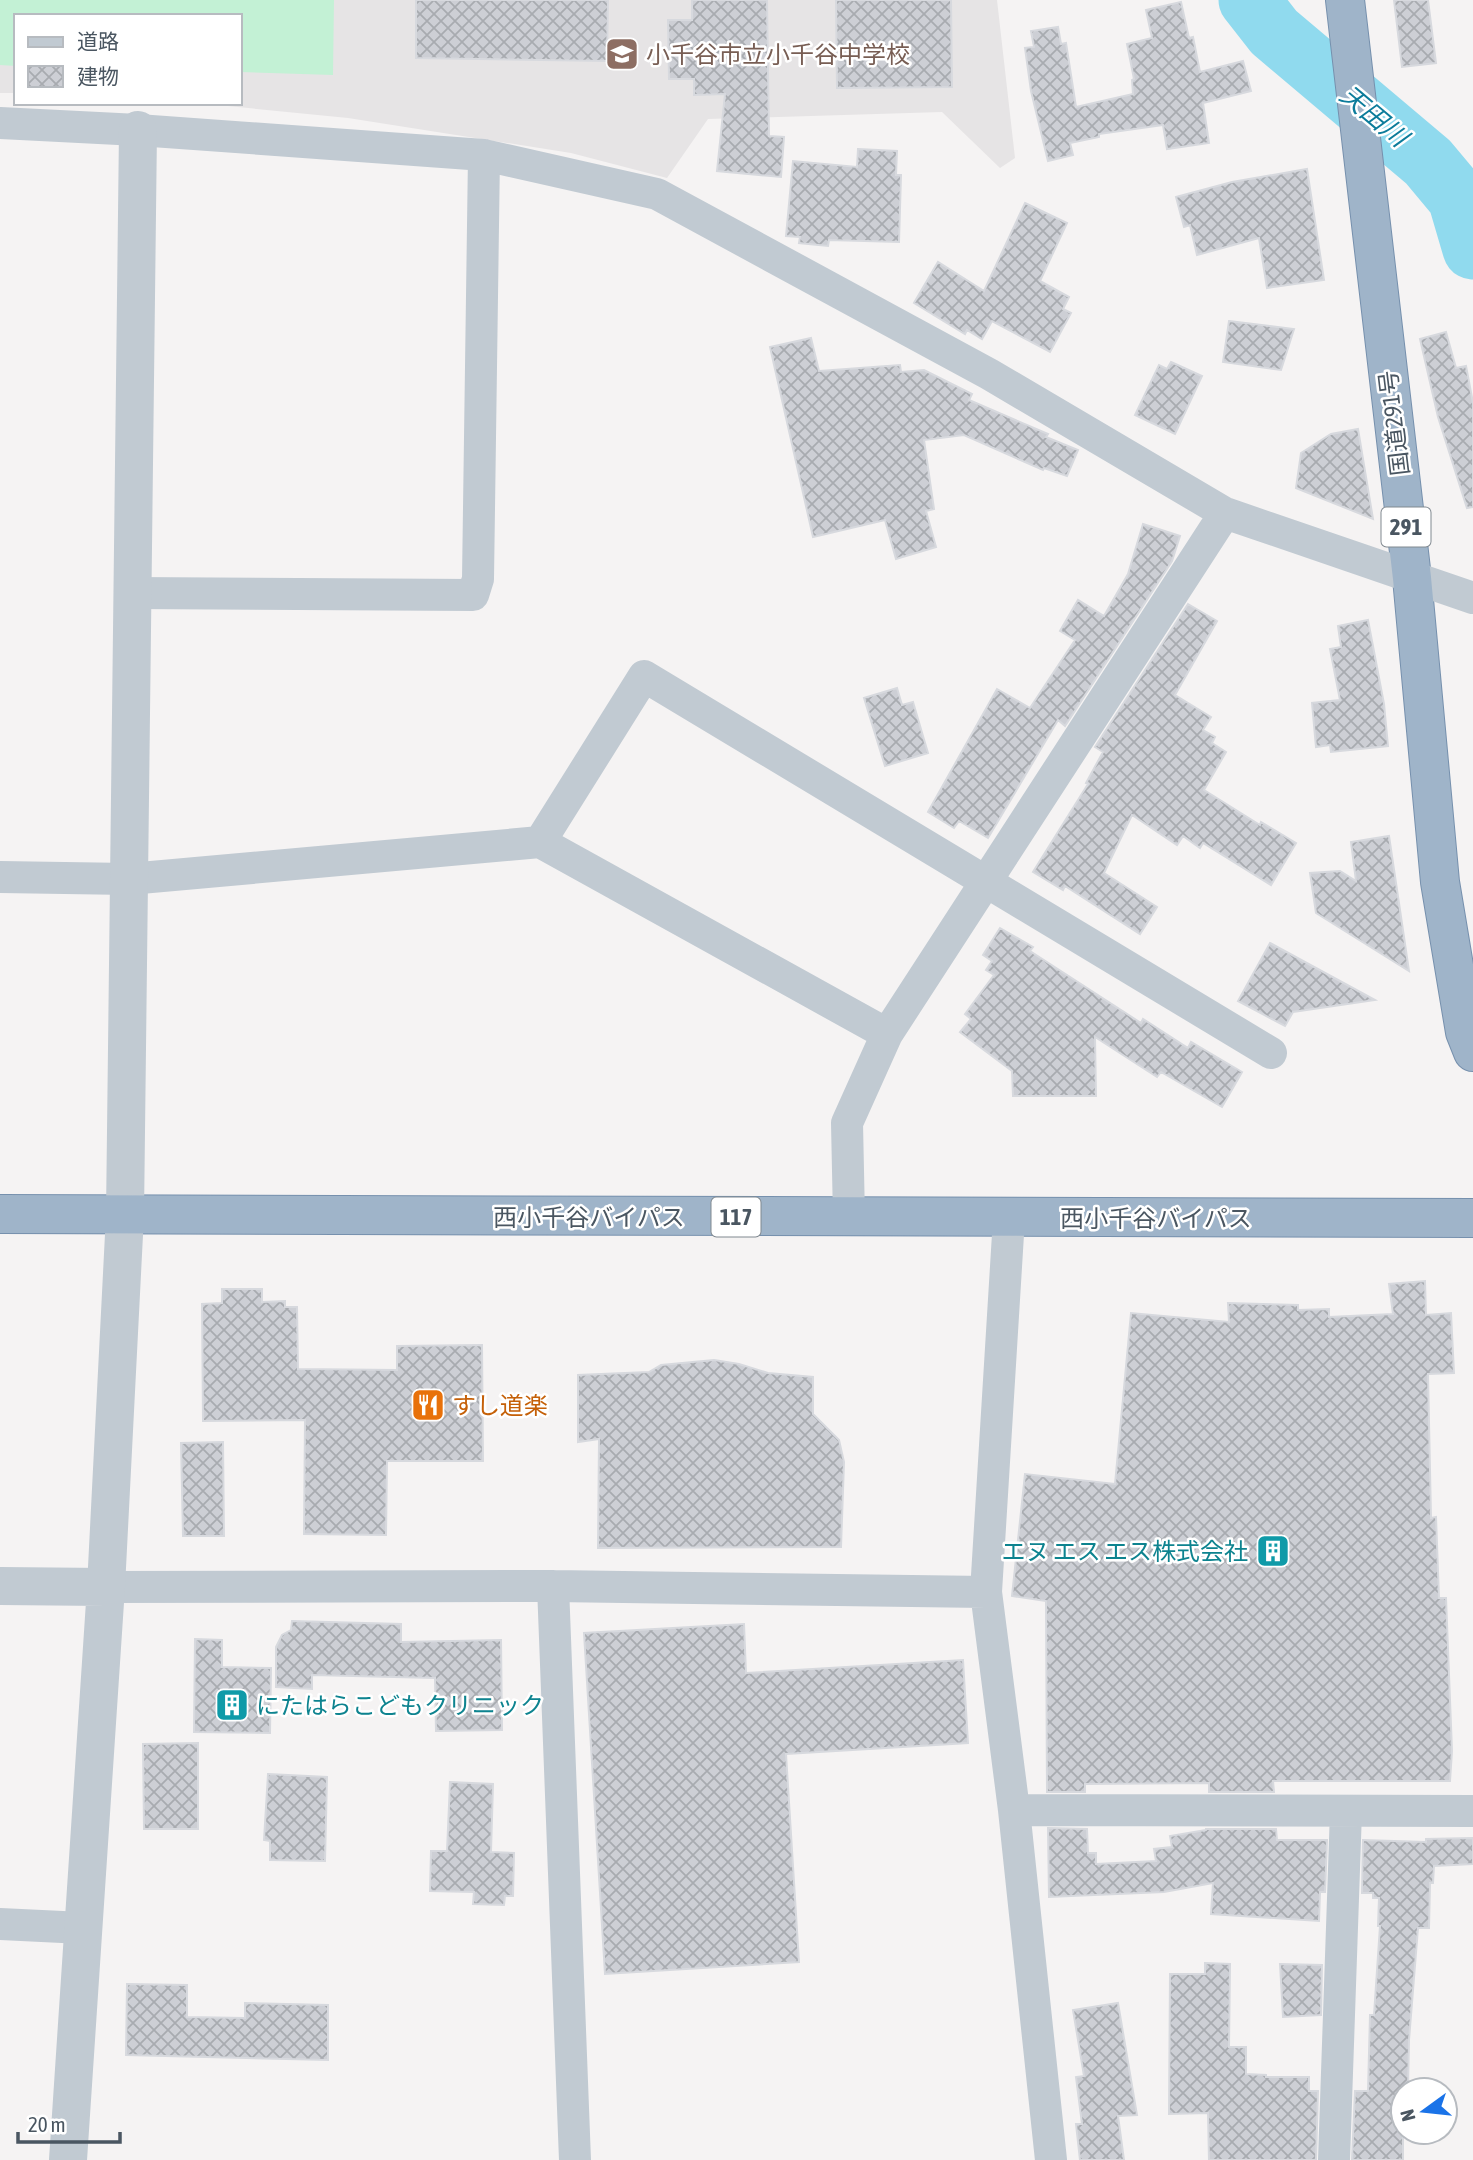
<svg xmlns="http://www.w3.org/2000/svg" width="1473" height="2160" font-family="'Asap Condensed','Noto Sans JP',sans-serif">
	<defs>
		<pattern id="building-cross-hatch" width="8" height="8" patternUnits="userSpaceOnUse" patternTransform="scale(1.75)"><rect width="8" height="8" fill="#cdcfd5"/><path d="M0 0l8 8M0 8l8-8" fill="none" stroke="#a8abb0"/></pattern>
	</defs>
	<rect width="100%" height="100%" fill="#f5f3f3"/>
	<path fill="#e6e4e5" d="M0,0H997L1015,158L1000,168L942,112L708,119L667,178L571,153L348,118L197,103H240V16H16V93H0Z"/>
	<path fill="#c3f1d5" d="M0,0H334L333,75L240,72V16H16V66L0,65Z"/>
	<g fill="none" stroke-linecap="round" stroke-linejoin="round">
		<path stroke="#90daee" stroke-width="61" d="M1249,0L1274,32L1428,162L1458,198L1473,249"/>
	</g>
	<path fill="url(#building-cross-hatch)" stroke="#d7d9de" stroke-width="2" d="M416,0H608L607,61L416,58Z
		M692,0H767L769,136L784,137L781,177L717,171L725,94L694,95V79H669L668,20H692Z
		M836,0H951L952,87L837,88Z
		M1394,0H1428L1436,63L1402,67Z
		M1181,2L1189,38L1193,37L1200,72L1243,61L1251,91L1203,103L1209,143L1167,149L1163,125L1099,134V137L1070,143L1073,155L1048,161L1031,91L1025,48L1034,47L1031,31L1058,27L1061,44L1066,43L1076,107L1133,94L1132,80L1134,79L1127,44L1152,38L1146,10Z
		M858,149L897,151L896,175H901L899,242L829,240L828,246L799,243L800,237L786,236L793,161L857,167Z
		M1307,169L1324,280L1267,288L1259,238L1197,255L1190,225L1184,227L1176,197L1232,182Z
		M1025,203L1067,223L1040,281L1069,297L1063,309L1071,313L1050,352L992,321L982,339L967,330L965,334L914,303L938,262L984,291Z
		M1229,321L1294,329L1281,370L1223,362Z
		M1446,332L1456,368L1466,366L1473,403V507L1467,508L1438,417L1420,339Z
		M811,338L819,371L900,365L901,372L924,370L972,394L969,400L1048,434L1046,437L1078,450L1067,476L1044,468L1043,470L964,435L924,440L934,509L926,511L936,547L896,559L885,520L813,537L770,347Z
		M1171,362L1202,376L1175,434L1135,415L1159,365L1167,369Z
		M1358,429L1373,519L1296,488L1301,453L1331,434Z
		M1143,524L1180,536L1172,561L1065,726L1058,720L988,838L959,821L954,828L928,812L997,689L1030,708L1075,640L1060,631L1078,600L1104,616L1128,574Z
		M1188,604L1217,621L1175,695L1211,717L1203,730L1215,737L1212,743L1226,752L1204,790L1260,825L1261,822L1296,843L1271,885L1203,843L1200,848L1183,836L1177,845L1132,815L1104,873L1157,907L1140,934L1065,886L1063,890L1033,872L1088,784L1086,783L1103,752L1095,747Z
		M1368,620L1384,704L1388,746L1331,752L1330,745L1316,747L1312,703L1340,700L1330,649L1341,647L1338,626Z
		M897,688L902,705L913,702L928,753L885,766L864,698Z
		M1389,836L1400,910L1409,971L1316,913L1310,873L1340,871L1356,881L1351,842Z
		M1000,928L1033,947L1030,951L1141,1023L1143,1019L1188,1048L1191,1042L1242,1072L1222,1107L1161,1072L1157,1077L1095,1037L1096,1096H1013L1012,1071L960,1032L971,1019L965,1014L994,975L986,970L992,961L983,955Z
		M1270,943L1375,1000L1293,1012L1285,1026L1238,1001Z
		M1425,1281L1426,1315L1451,1313L1454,1373L1428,1374L1431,1518L1436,1517L1439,1598H1446L1452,1751L1450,1781H1273L1274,1792H1209V1783L1085,1784V1792H1047L1046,1601L1012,1596L1025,1474L1115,1484L1131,1313L1229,1322L1228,1303L1298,1305V1310L1329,1309V1317L1393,1314L1389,1284Z
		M222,1289H262V1302L285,1301V1307H297L298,1369L397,1370V1346L482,1345L483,1461H387L386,1535L304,1534L305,1420L203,1421L202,1304L222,1303Z
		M714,1360L739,1364L768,1373L813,1377V1414L839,1440L844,1462L841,1547L598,1548L599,1439L578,1442V1375L649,1372L661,1365Z
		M223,1442L224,1536H183L181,1443Z
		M292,1621L401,1624V1642L501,1640L502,1730L436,1731L435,1678L312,1675V1689L276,1687V1647L282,1635L291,1630Z
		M744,1624L746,1673L963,1660L968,1743L786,1754L799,1962L605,1974L584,1633Z
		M195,1639L222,1640V1667L271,1668L270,1733L194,1732Z
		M198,1743V1829H144L143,1744Z
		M268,1774L327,1777L325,1861L270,1860V1841L264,1840Z
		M450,1782L493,1784L491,1852L514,1853L513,1896H505L504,1905L473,1904L474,1892L430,1891L431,1851H447Z
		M1048,1828L1087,1829L1088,1853H1096V1864L1156,1861L1154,1849L1172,1847L1170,1836L1206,1830V1829H1276L1277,1840H1327L1325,1892H1320L1319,1921L1211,1914L1213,1883L1164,1892L1049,1897Z
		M1473,1838V1864L1434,1866L1433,1883H1430L1429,1928H1418L1409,2040L1408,2090H1403V2160H1352L1355,2091H1368L1370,2015H1374L1380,1926H1378L1379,1898H1373V1893H1362L1363,1840L1426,1842V1839Z
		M1205,1963L1230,1964L1229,2047H1246V2074L1266,2075V2077H1309V2091H1318L1316,2160H1209L1208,2113L1169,2114L1170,1974H1205Z
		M1280,1964L1322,1965L1321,2015L1283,2017Z
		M127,1984L187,1985V2017L245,2018V2003L328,2005V2060L126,2055Z
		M1118,2003L1137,2115L1118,2116L1124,2160H1080L1076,2124H1082L1076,2077L1084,2076L1073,2010Z"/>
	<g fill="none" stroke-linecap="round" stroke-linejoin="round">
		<defs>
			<path id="trunk" d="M1345,0L1412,578L1440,882L1465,1032L1473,1052
				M0,1214L1473,1218"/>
		</defs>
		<use href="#trunk" stroke="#7690ad" stroke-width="40"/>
		<path stroke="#c1cad2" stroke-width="32" d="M0,123L138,130L484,155L657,194L989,374L1225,513L1473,598
			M132,593L473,595L478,579L484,155
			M540,842L644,676L1271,1053
			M0,877L129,879L540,842L887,1034
			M849,1218L847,1123L887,1034L1225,513
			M1009,1218L986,1592L1014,1810L1051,2160
			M553,1586L575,2160
			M106,1587L553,1586L986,1592
			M1014,1810L1473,1811
			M0,1924L83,1928
			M1334,2160L1346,1811"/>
		<path stroke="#c1cad2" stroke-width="38" d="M0,1586L106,1587
			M68,2160L106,1587L125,1215L138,130"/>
		<use href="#trunk" stroke="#9fb4c9" stroke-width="38"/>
	</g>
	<defs>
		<symbol id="school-square" viewBox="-11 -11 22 22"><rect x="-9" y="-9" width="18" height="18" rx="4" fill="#8d6e63" stroke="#fff"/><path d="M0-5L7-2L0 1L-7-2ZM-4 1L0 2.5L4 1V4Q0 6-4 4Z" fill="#fff"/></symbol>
		<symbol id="restaurant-square" viewBox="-11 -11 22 22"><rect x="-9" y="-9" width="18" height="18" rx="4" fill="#e8710a" stroke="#fff"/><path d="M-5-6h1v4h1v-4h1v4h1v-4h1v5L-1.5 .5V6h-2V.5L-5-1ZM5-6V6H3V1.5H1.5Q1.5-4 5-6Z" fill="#fff"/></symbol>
		<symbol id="building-square" viewBox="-11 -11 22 22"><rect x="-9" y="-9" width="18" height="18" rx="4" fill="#0f9aa8" stroke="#fff"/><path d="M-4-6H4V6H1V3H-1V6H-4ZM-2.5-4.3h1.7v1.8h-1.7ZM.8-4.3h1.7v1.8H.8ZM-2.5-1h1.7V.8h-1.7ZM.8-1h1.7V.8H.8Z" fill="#fff"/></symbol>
	</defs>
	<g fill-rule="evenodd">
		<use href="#school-square" x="603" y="35" width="38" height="38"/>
		<use href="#restaurant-square" x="409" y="1386" width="38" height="38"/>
		<use href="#building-square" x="1254" y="1532" width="38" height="38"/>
		<use href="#building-square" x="213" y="1686" width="38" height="38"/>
	</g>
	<g text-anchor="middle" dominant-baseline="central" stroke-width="5" stroke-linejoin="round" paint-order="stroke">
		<g fill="#fff" stroke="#808990" stroke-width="2">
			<rect x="1381.5" y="507.5" width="49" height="39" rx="5"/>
			<rect x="711.5" y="1197.5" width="49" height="39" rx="5"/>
		</g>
		<g font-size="23" font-weight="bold" fill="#4a5661">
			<text x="1406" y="527">291</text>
			<text x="736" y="1217">117</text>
		</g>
		<g font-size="24" fill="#785e54" stroke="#fff" text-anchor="start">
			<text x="646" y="54">小千谷市立小千谷中学校</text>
		</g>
		<g font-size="24" fill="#4a5661" stroke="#fff">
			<text transform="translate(1394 423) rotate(-97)">国道291号</text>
			<text x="589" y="1217">西小千谷バイパス</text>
			<text x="1156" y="1218">西小千谷バイパス</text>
		</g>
		<g font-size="24" fill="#c56008" stroke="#fff" text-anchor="start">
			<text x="452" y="1405">すし道楽</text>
		</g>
		<g font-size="24" fill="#0d838f" stroke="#fff" text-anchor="end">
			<text x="1248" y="1551">エヌ エス エス株式会社</text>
			<text x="256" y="1705" text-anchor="start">にたはらこどもクリニック</text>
		</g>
		<g font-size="26" font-style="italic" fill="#0c7c9b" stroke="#fff">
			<text transform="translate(1374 116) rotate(40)">天田川</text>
		</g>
	</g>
	<rect x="14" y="14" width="228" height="91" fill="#ffffff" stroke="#b7bbc0" stroke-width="2"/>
	<rect x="28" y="37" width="35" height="10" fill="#c1cad2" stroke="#b7bbc0" stroke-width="2"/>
	<text x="77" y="49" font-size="21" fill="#4a5661">道路</text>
	<rect x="28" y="66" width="35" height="21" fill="url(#building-cross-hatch)" stroke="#b7bbc0" stroke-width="2"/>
	<text x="77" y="84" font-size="21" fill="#4a5661">建物</text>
	<g transform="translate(1424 2111) rotate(255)"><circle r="33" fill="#ffffff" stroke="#b7bbc0" stroke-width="2"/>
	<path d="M0-5L12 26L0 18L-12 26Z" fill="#1a73e8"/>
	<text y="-10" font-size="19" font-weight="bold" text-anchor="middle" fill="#4a5661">N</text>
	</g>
	<path d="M18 2132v10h102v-10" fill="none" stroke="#4a5661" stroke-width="3.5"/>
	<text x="28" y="2132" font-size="21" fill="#4a5661" stroke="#ffffff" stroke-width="5" paint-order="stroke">20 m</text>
</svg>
